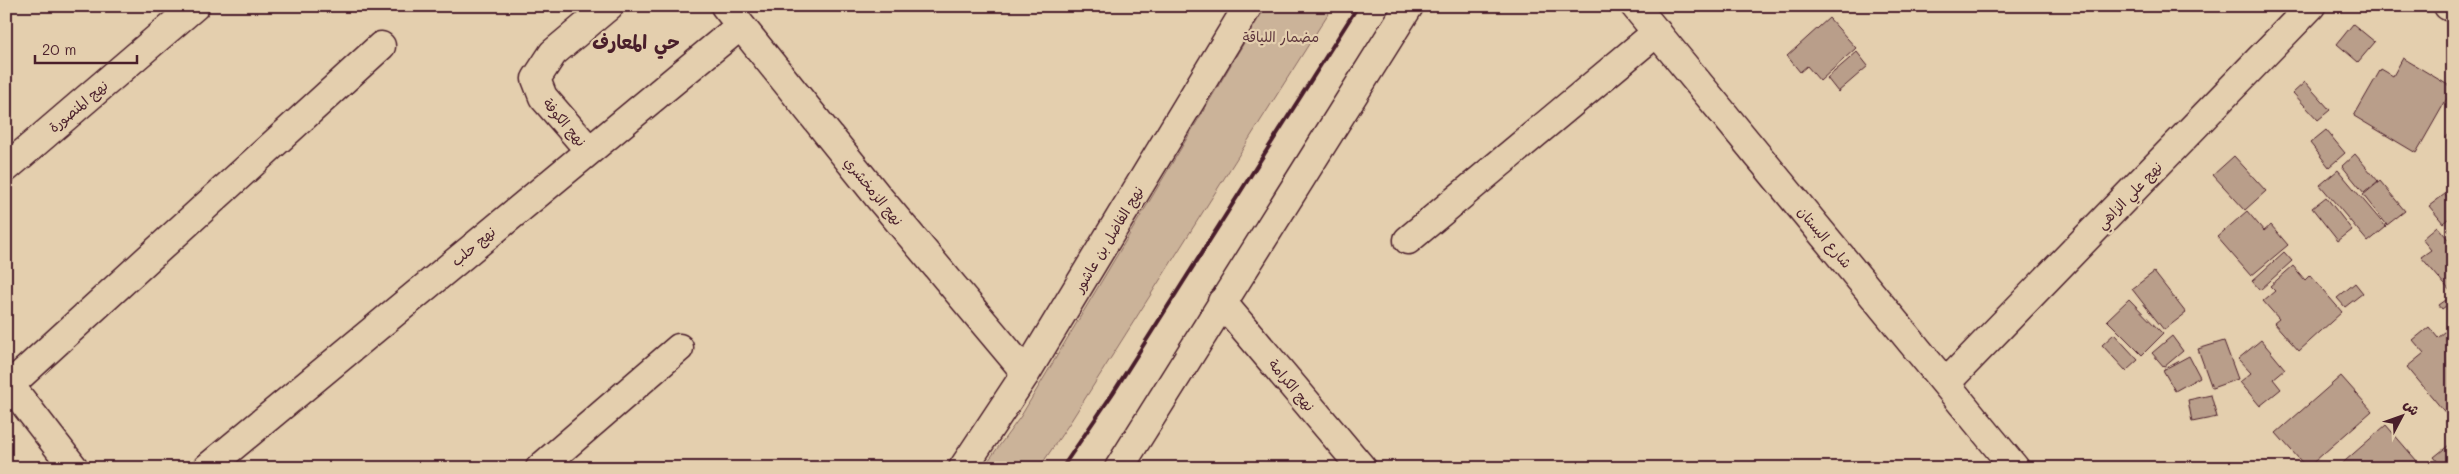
<svg xmlns="http://www.w3.org/2000/svg" width="2459" height="474" font-family="Mali,'Playpen Sans Arabic',sans-serif">
	<rect width="100%" height="100%" fill="#e4cfae"/>
	<filter id="ink" filterUnits="userSpaceOnUse"><feTurbulence type="fractalNoise" baseFrequency=".02" numOctaves="2"/><feDisplacementMap in="SourceGraphic" scale="10" xChannelSelector="R" yChannelSelector="G"/><feConvolveMatrix kernelMatrix="1 2 1 2 8 2 1 2 1" color-interpolation-filters="sRGB"/></filter>
	<g filter="url(#ink)">
		<path fill="#cbb399" stroke="#8a6962" d="M1266,6H1333L1069,424L1039,468H983L1021,416Z"/>
		<path fill="#b99e8a" stroke="#4a1f2b" d="M1829,18L1856,48L1820,81L1807,66L1800,72L1787,56Z
			M2353,24L2375,42L2358,62L2337,44Z
			M1857,52L1868,66L1838,92L1827,78Z
			M2403,58L2453,88L2416,153L2354,116L2381,69L2393,76Z
			M2305,82L2330,110L2318,120L2293,93Z
			M2326,130L2345,153L2329,167L2310,143Z
			M2453,131V145L2446,137Z
			M2355,154L2378,181L2364,193L2342,166Z
			M2234,156L2266,191L2245,210L2213,175Z
			M2338,170L2386,227L2368,242L2320,185Z
			M2380,181L2405,211L2387,225L2363,195Z
			M2445,194L2453,203V215L2443,223L2429,206Z
			M2326,197L2352,230L2338,241L2312,208Z
			M2247,211L2264,231L2271,225L2288,245L2251,276L2217,237Z
			M2453,225V237L2447,229Z
			M2437,226L2453,245V291L2451,292L2421,257L2431,250L2422,239Z
			M2284,252L2292,261L2260,290L2252,281Z
			M2293,266L2305,280L2310,275L2342,312L2299,351L2274,323L2279,319L2263,301L2275,291L2270,286Z
			M2154,272L2186,313L2164,330L2132,289Z
			M2355,283L2363,293L2345,307L2337,298Z
			M2453,295V311L2446,306L2442,309L2439,305Z
			M2129,299L2163,334L2142,355L2107,320Z
			M2429,327L2438,338L2446,331L2453,339V422L2407,367L2424,353L2413,340Z
			M2114,334L2138,360L2126,371L2102,345Z
			M2172,336L2183,351L2164,367L2152,353Z
			M2261,340L2285,369L2273,379L2281,389L2260,406L2240,382L2251,373L2238,359Z
			M2224,341L2238,379L2212,388L2198,349Z
			M2189,356L2200,377L2175,391L2163,370Z
			M2341,376L2372,411L2307,468L2276,433Z
			M2211,395L2217,417L2192,422L2188,400Z
			M2386,425L2423,468H2337Z
			M2449,445L2453,450V468H2443L2434,457Z"/>
		<g fill="none" stroke-linecap="round" stroke-linejoin="round">
			<defs>
				<path id="minor" d="M725,6L880,199L1026,373
					M2448,6L2453,8
					M589,150L543,97L536,79L553,53L609,6
					M6,168L195,6
					M1408,240L1657,32
					M1222,302L1362,468
					M6,380L74,468
					M1946,383L2311,6
					M10,385L381,46
					M207,468L740,26
					M540,468L679,348
					M963,468L1026,373L1248,6
					M1119,468L1409,6"/>
				<path id="major" d="M1635,6L2015,468"/>
			</defs>
			<use href="#minor" stroke="#4a1f2b" stroke-width="31"/>
			<use href="#major" stroke="#4a1f2b" stroke-width="31"/>
			<use href="#minor" stroke="#e4cfae" stroke-width="28"/>
			<use href="#major" stroke="#e4cfae" stroke-width="28"/>
			<path stroke="#4a1f2b" stroke-width="4" d="M1062,468L1113,393L1358,6"/>
		</g>
	</g>
	<g text-anchor="middle" dominant-baseline="central" stroke-width="4.5" stroke-linejoin="round" paint-order="stroke">
		<g font-size="14" fill="#5d353c" stroke="#e4cfae">
			<text x="1281" y="36">مضمار اللياقة</text>
		</g>
		<g font-size="14" fill="#4a1f2b" stroke="#e4cfae">
			<text transform="translate(78 106) rotate(-40)">نهج المنصورة</text>
			<text transform="translate(565 122) rotate(50)">نهج الكوفة</text>
			<text transform="translate(874 191) rotate(51)">نهج الزمخشري</text>
			<text transform="translate(2129 195) rotate(-46)">نهج علي الزاهي</text>
			<text transform="translate(1825 237) rotate(50)">شارع البستان</text>
			<text transform="translate(1108 239) rotate(-59)">نهج الفاضل بن عاشور</text>
			<text transform="translate(473 246) rotate(-40)">نهج حلب</text>
			<text transform="translate(1292 385) rotate(50)">نهج الكرامة</text>
		</g>
		<g font-size="19" font-weight="bold" fill="#4a1f2b" stroke="#e4cfae">
			<text x="636" y="41">حي المعارف</text>
		</g>
	</g>
	<rect width="2459" height="474" fill="none" stroke="#e4cfae" stroke-width="25"/>
	<rect x="12" y="12" width="2434" height="449" fill="none" stroke="#4a1f2b" stroke-width="2" filter="url(#ink)"/>
	<g transform="translate(2402 416) rotate(49)" stroke="#e4cfae" stroke-width="4" paint-order="stroke">
	<path d="M0-4L9 19L0 12L-9 19Z" fill="#4a1f2b"/>
	<text y="-8" font-size="14" font-weight="bold" text-anchor="middle" fill="#4a1f2b">ش</text>
	</g>
	<path d="M35 55v8h102v-8" fill="none" stroke="#4a1f2b" stroke-width="2.5"/>
	<text x="42" y="55" font-size="15" fill="#4a1f2b" stroke="#e4cfae" stroke-width="4" paint-order="stroke">20 m</text>
</svg>
